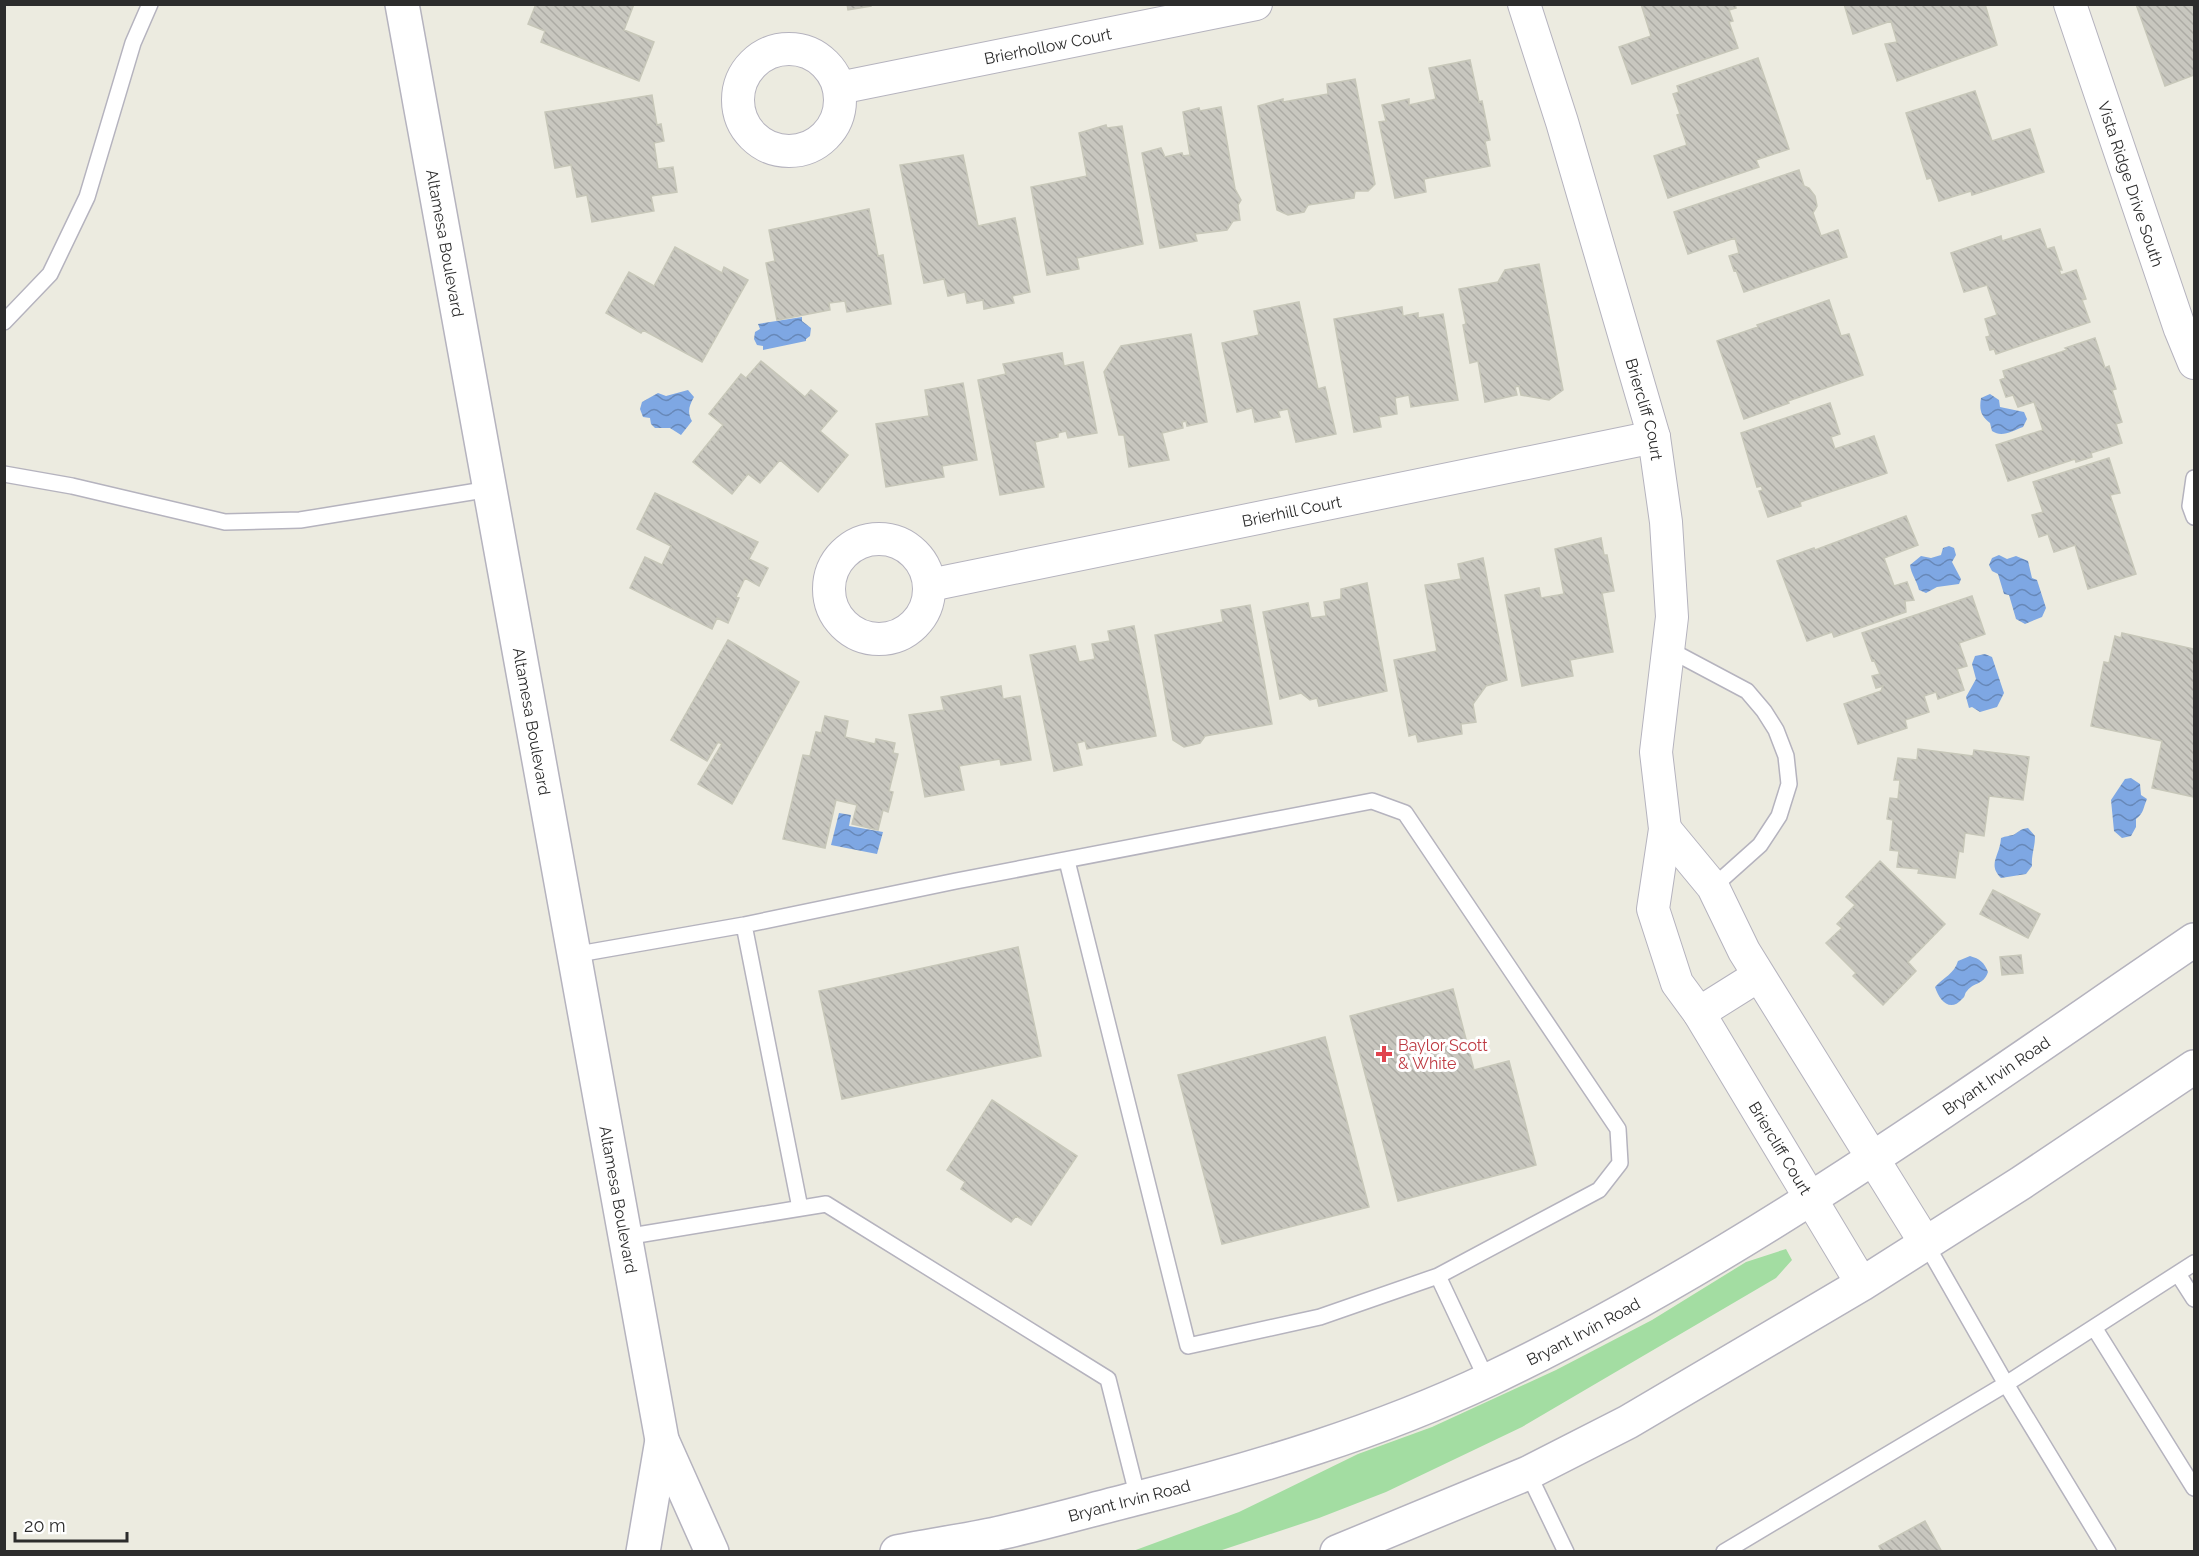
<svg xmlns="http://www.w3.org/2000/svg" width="2199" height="1556" font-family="Raleway,sans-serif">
	<defs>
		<pattern id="water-waves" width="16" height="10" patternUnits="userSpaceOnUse" patternTransform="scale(1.5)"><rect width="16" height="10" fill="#7ea7e3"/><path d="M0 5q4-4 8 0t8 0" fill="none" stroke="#6788b8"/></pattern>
		<pattern id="building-back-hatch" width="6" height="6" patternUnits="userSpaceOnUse" patternTransform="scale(1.5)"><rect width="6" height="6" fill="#c8c7bf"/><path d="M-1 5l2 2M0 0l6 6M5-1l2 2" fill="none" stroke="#acaba4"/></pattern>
	</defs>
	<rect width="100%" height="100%" fill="#ecebe0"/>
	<path fill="#a3dda2" d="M1786,1249L1792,1260L1776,1278L1522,1427L1386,1492L1319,1518L1219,1551H1133L1239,1512L1358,1454L1432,1427L1556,1370L1652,1320L1746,1262Z"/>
	<path fill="url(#water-waves)" d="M802,317V321L811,328L810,336L806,339V341L763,350V346L757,345L754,339L755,332L760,329L758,324Z
		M688,390L694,397C689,406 687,412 692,421L681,435L670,428H655L651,424L650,418L643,417L640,409L642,402L658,393L666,396Z
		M1990,394L1999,400L2000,407L2024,412L2027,419L2023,427C2012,431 2002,438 1992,431L1990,423C1981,416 1979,410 1981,398Z
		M1949,546L1954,548L1956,555L1952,562L1961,579L1959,584L1937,587L1926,593L1919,590C1917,581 1911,574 1910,565L1921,556L1931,558L1941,555L1943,548Z
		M1999,555L2007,559L2016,556L2028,561L2032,578L2037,580L2046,608L2042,617L2025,624L2016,619L2009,595L2004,594L1998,574L1992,571L1989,565L1992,558Z
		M1985,654L1992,657L2004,693L1997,707L1980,712L1972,707L1969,708L1966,697L1976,679L1972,664L1975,656Z
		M2131,778L2140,784L2141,795L2147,799C2143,808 2144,813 2136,819V827L2131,836L2122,838L2114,831L2111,800L2125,779Z
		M839,813L851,815L849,826L883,832L877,854L831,845Z
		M2028,828L2035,836C2035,848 2031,855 2032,866L2026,874L2001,878C1987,864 2000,856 2001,838C2006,836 2009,836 2013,835C2019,832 2020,829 2028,828Z
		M1970,956C1980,959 1984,962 1988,972C1983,986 1975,981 1967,991C1964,994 1966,996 1962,999C1950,1013 1939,1000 1935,987C1944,977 1954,974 1958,961Z"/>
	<path fill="url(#building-back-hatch)" stroke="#c7c7b9" stroke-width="1.5" d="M536,4H634L624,30L654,42L639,81L541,42L545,31L528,24Z
		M847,4H871V6L848,10Z
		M1641,4H1735L1736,8L1729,10L1733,21L1729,22L1738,48L1632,84L1619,47L1651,36Z
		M1844,4H1985L1997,45L1897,81L1885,44L1897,42L1891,21L1853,34Z
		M2136,4H2194V75L2165,86Z
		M1758,58L1789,149L1756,160L1759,167L1668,198L1654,156L1687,145L1677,115L1680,114L1673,94L1679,92L1677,86Z
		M1470,60L1479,102L1482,101L1490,140L1485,141L1490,166L1424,179L1426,192L1395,198L1379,122L1386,121L1382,105L1409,99V105L1436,99L1429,68Z
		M1355,79L1375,184L1368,191H1355L1354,198L1308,205L1304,212L1288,215L1277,210L1258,106L1283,99V102L1328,94L1327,84Z
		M1975,91L1992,141L2030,129L2044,172L1972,195L1971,191L1939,201L1931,178L1927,179L1906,113Z
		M652,95L657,125L661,124L664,141L654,143L658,169L673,167L677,192L651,196L654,211L592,222L587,195L577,197L571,165L555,168L545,112Z
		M1221,107L1235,189L1241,200L1238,205L1240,220L1233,221L1227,230L1195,234L1197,241L1160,248L1142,153L1161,148L1165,157L1182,153L1183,156L1190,155L1183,112L1199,108L1200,111Z
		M1106,125L1107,128L1122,126L1143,244L1077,258L1079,269L1047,275L1031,187L1087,176L1079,133Z
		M963,155L978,226L1015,218L1030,292L1012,296L1014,303L984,309L983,300L967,303L965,292L948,296L944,279L924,283L900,165Z
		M1799,170L1804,186L1809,188L1815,196L1817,206L1813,213L1821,236L1838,230L1847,257L1744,292L1736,270L1734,271L1729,256L1739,253L1735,238L1688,254L1674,212Z
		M869,209L878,256L883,255L891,304L847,312L845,301L829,303L830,310L777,320L766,263L775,261L769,230Z
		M2040,229L2047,249L2054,247L2062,270H2059L2061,275L2076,270L2086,299L2082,300L2090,322L1996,354L1994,349L1990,350L1986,337L1990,336L1985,319L1997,315L1987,285L1964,292L1951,253L2001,236L2002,241Z
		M675,247L722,273L724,267L748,280L702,362L643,330L641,333L606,313L629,272L654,286Z
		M1539,264L1563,390L1549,400L1521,395L1519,386L1515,387L1517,395L1485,402L1478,361L1470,363L1463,325L1466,324L1459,289L1498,282L1505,270Z
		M1829,300L1841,336L1849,334L1863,375L1788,401L1789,403L1744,419L1717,341L1758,327L1757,325Z
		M1299,302L1318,389L1325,387L1336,434L1296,442L1288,409L1278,411L1280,417L1255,422L1252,408L1237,412L1222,343L1259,335L1254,311Z
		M1402,307L1403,316L1418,313V318L1443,314L1458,400L1411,407L1409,395L1395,398L1397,414L1379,417L1381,427L1354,432L1334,319Z
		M1191,334L1207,422L1187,426L1186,421L1182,422L1183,428L1162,433L1169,460L1129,467L1124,435H1119L1104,372L1121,346Z
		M2095,338L2105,368L2109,366L2116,389L2112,390L2122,422L2116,424L2122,443L2091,453L2092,457L2076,462L2075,459L2008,481L1996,445L2043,430L2034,402L2018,407L2013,395L2006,397L2000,380L2005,378L2003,371L2067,350L2065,348Z
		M1062,353L1064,366L1083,362L1097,433L1068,438L1066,431L1058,433V437L1035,442L1044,487L1000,495L978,380L1006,374L1003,364Z
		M761,361L805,397L811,390L837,411L820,431L848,455L818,492L780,460L760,483L748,474L732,494L693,462L723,425L709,414L741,374L746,378Z
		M963,383L977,460L942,466L944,477L886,487L876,424L929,416L925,390Z
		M1830,403L1840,434L1831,437L1835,449L1874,436L1887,473L1800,502L1801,506L1768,517L1759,491L1763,490L1761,486L1757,487L1741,433Z
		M2109,458L2120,493L2110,495L2136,574L2088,589L2075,545L2054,552L2048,534L2039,537L2032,515L2043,512L2033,482Z
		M655,493L758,542L749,559L768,568L759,586L745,578L736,597L739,598L728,623L717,618L712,629L630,588L645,557L662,565L671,546L637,529Z
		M1906,516L1918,545L1884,558L1894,586L1907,582L1914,600L1905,601L1906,612L1834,637L1832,632L1807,641L1777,561L1814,548L1815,550Z
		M1601,538L1604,555H1607L1614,591L1602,593L1613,652L1570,660L1573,676L1522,686L1505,595L1539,588L1541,598L1564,594L1555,549Z
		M1483,558L1507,680L1486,686L1473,704L1476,722L1461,724L1462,734L1418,742L1416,734L1409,736L1394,660L1437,651L1425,585L1461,579L1458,564Z
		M1367,583L1387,691L1319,706L1317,698L1310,700L1301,693L1280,699L1263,612L1308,603L1311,618L1326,616L1324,602L1341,599V589Z
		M1972,596L1985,634L1959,643L1967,666L1957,669L1964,690L1938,699L1936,692L1924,696L1929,712L1905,720L1907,728L1858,744L1844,704L1881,691L1883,686L1876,688L1872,676L1880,674L1874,660L1872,661L1862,633Z
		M1250,605L1272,724L1205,736L1200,743L1184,747L1173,740L1155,635L1223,622L1221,610Z
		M1134,626L1156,736L1087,749L1085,741L1077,743L1082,765L1054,771L1030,655L1075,646L1079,662L1095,659L1092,644L1110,641L1108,631Z
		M2122,633L2194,649V797L2152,788L2162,741L2091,726L2104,662L2109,663L2115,636L2121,638Z
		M728,640L799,682L732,804L698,784L722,744L718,742L707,761L671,740Z
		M1001,686L1003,699L1020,696L1031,760L1001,765L1000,759L959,766L964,790L925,797L909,715L944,710L941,697Z
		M825,716L848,721L845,737L875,744L876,739L895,743L893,753L898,754L889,791L893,792L888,812L883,810L878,830L852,824L857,805L836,800L825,848L783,839L803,755L810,756L816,732L821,733Z
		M1918,749L1973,756L1974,750L2029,757L2023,800L1989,796L1984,836L1965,833L1963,852L1959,851L1955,878L1918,873L1919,869L1897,867L1899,851L1890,850L1893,820L1887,819L1890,798L1898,799L1900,780H1894L1898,758L1917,760Z
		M1880,861L1945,924L1908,962L1916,971L1883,1005L1853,976L1856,973L1826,943L1842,928L1837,924L1855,905L1846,897Z
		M1993,890L2040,914L2028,938L1980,914Z
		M1018,947L1041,1056L842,1099L819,991Z
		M2021,955L2023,973L2002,975L2000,957Z
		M1453,989L1474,1070L1509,1061L1536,1165L1398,1201L1350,1016Z
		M1325,1037L1369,1207L1222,1244L1178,1075Z
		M992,1100L1077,1156L1031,1225L1016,1216L1011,1222L961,1189L965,1182L947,1170Z
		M1925,1521L1942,1552H1882L1879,1546Z"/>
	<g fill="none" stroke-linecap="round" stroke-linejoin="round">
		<defs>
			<path id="service" d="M4,322L50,274L87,197L133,43L150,4
				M4,474L72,486L225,522L300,520L490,489
				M2194,478L2190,506L2194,517
				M1668,649L1747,691L1764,711L1776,730L1786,756L1789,784L1779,816L1760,845L1713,887
				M744,925L800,1208
				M573,955L744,925L956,881L1372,801L1405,813L1618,1129L1620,1163L1599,1190L1438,1276L1320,1317L1188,1346L1067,861
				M625,1237L826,1204L1108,1379L1138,1498
				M1926,1244L2006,1384L2108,1552
				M2178,1274L2194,1299
				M1438,1276L1487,1380
				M2095,1329L2194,1488
				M1528,1473L1566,1552
				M1724,1552L2006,1384L2194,1263"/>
			<g id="minor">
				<path id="s1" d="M1524,4L1562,122L1654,437L1666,522L1672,617L1656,752L1665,829L1653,909L1677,983L1699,1013L1862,1284"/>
				<path id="s2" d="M2070,4L2180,329L2194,363"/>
				<circle cx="789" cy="100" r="51"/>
				<path id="s3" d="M839,88L1256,4"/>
				<circle cx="879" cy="589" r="50"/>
				<path id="s4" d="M930,585L1654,437"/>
				<path d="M1665,829L1713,887L1744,951L1926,1244"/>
				<path d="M1699,1013L1758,976"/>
			</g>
			<g id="tertiary">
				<path id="s5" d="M402,4L662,1440L712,1552"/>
				<path d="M643,1552L662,1440"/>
			</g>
			<g id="secondary">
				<path id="s6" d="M897,1552C932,1545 969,1540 1004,1532C1049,1522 1094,1509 1138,1498C1258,1468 1378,1432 1490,1379C1740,1260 1966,1095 2194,940"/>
				<path d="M1337,1552L1528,1473L1628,1422L1862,1284L2021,1183L2194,1067"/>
			</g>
		</defs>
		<use href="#service" stroke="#b5b3be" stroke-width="18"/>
		<use href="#minor" stroke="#b5b3be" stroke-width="34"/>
		<use href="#tertiary" stroke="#b5b3be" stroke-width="36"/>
		<use href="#secondary" stroke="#b5b3be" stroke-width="36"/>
		<use href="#service" stroke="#fff" stroke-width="15"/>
		<use href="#minor" stroke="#fff" stroke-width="32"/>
		<use href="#tertiary" stroke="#fff" stroke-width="33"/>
		<use href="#secondary" stroke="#fff" stroke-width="33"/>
	</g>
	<path fill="#e0444e" stroke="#fff" stroke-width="2" d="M1381 1045h6v6h6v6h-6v6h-6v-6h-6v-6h6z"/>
	<g text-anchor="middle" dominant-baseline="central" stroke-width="6" stroke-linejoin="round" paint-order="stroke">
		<g font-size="16" fill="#2c2c2c" stroke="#fff">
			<text stroke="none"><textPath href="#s3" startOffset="213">Brierhollow Court</textPath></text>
			<text stroke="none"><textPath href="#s2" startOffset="190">Vista Ridge Drive South</textPath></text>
			<text stroke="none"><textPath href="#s5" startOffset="243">Altamesa Boulevard</textPath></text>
			<text stroke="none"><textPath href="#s1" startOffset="423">Briercliff Court</textPath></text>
			<text stroke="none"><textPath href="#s4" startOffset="369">Brierhill Court</textPath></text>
			<text stroke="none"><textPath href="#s5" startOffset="729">Altamesa Boulevard</textPath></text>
			<text stroke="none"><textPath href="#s6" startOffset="1210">Bryant Irvin Road</textPath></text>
			<text stroke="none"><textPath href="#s1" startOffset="1200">Briercliff Court</textPath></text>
			<text stroke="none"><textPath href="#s5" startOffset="1215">Altamesa Boulevard</textPath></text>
			<text stroke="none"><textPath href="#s6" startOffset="724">Bryant Irvin Road</textPath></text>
			<text stroke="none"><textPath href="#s6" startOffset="238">Bryant Irvin Road</textPath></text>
		</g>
		<g font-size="16" fill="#be3a42" stroke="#fff" text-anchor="start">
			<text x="1398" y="1045">Baylor Scott<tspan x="1398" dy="18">&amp; White</tspan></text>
		</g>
	</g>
	<rect width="2199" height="1556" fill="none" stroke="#2c2c2c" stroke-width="12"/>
	<path d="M15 1532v9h112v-9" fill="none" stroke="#2c2c2c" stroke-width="3"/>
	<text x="24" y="1532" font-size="18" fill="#2c2c2c" stroke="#ffffff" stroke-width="4.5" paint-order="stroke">20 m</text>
</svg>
